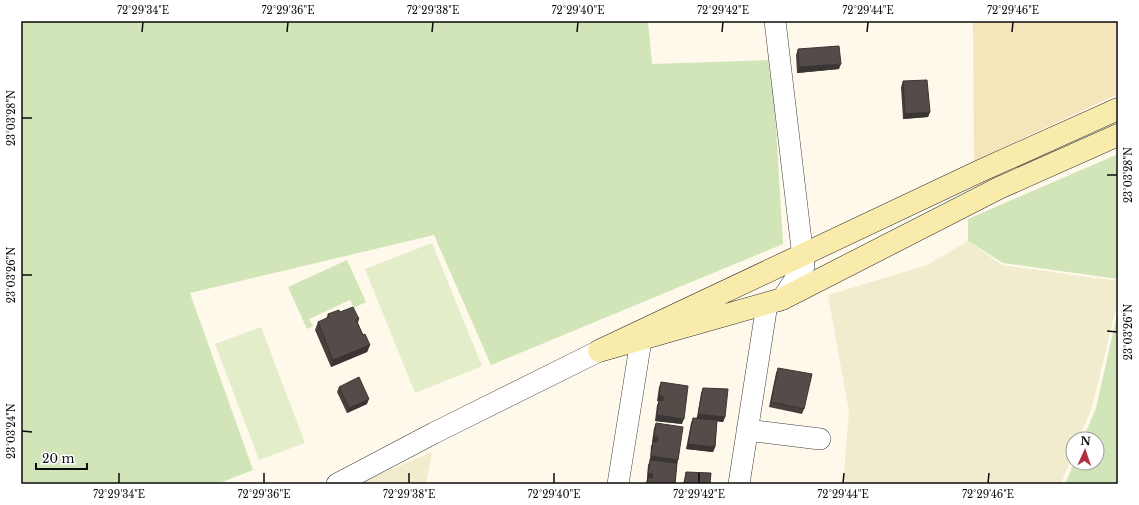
<svg xmlns="http://www.w3.org/2000/svg" width="1139" height="505" font-family="'Libre Baskerville',serif">
	<rect width="100%" height="100%" fill="#fef9eb"/>
	<path fill="#f1eccd" d="M968,241L1002,265L1118,281V301L1092,407L1079,439H1073V454L1061,484H843L849,412L828,295L927,265Z
		M432,452L426,484H356Z"/>
	<path fill="#d2e5b8" d="M21,21H648L652,64L772,60L783,244L491,365L434,235L190,293L253,470L217,484H21Z
		M1118,154V279L1003,263L968,241V219Z
		M347,260L366,302L354,308L350,300L309,319L313,326L307,329L288,287Z
		M1118,310V484H1065L1074,463H1097V439H1083L1096,408Z"/>
	<path fill="#f6e5bb" d="M973,21H1118V94L974,161Z"/>
	<path fill="#e3edc9" d="M432,243L482,366L415,393L365,269Z
		M261,327L305,443L259,460L215,344Z"/>
	<g fill="none" stroke-linecap="round" stroke-linejoin="round">
		<defs>
			<path id="street" d="M775,21L804,266L782,299L777,301
				M747,430L820,439
				M337,484L434,433L599,351L616,346
				M618,484L641,340
				M739,484L767,304"/>
			<path id="secondary" d="M1118,109L980,171L599,351L782,299L999,188L1118,135"/>
		</defs>
		<use href="#street" stroke="#3e3e3e" stroke-width="22"/>
		<use href="#secondary" stroke="#2d2d2d" stroke-width="23"/>
		<use href="#street" stroke="#fff" stroke-width="21"/>
		<use href="#secondary" stroke="#f9ebab" stroke-width="22"/>
	</g>
	<path fill="#47413e" d="M798,49L839,69L797,73L796,55Z
		M903,81L930,112L928,117L903,119L901,87Z
		M340,312L359,319L358,323L363,335L370,345L367,352L331,367L315,330L318,322L326,319L328,314Z
		M778,368L804,409L802,414L769,407L776,373Z
		M661,382L682,424L655,421L657,405L659,401H657L659,387Z
		M339,387L367,404L347,413L337,392Z
		M703,388L725,417L723,422L717,421L715,447L713,452L686,449L691,423L693,418H697L701,393Z
		M656,423L678,460L677,463L675,484H646L647,479V478L648,465L650,461L651,446L653,442H652L654,428Z
		M686,472L710,484H683L685,477Z"/>
	<path fill="#3a3532" d="M841,64L839,69L797,73L799,67Z
		M930,112L928,117L903,119L905,114Z
		M370,345L367,352L331,367L333,360Z
		M659,396H663L662,401H657Z
		M369,399L367,404L347,413L349,408Z
		M698,414L725,417L723,422L696,419Z
		M657,415L684,419L682,424L655,421Z
		M654,437H658L656,442H652Z
		M688,444L715,447L713,452L686,449Z
		M651,456L678,460L677,465L650,460L649,461Z
		M648,473L653,474L651,479L647,478Z"/>
	<path fill="#534c48" stroke="#3a3532" d="M839,46L841,64L799,67L798,49Z
		M927,80L930,112L905,114L903,81Z
		M353,307L359,319L356,320L363,335L365,334L370,345L333,360L318,322L329,317L328,314L339,310L340,312Z
		M778,368L812,374L804,409L771,402Z
		M359,377L369,399L349,408L339,387Z
		M661,382L688,386L684,419L657,415L659,400L663,401V396H659Z
		M703,388L728,389L725,417L698,414Z
		M693,418L717,420L715,447L688,444Z
		M656,423L683,427L678,460L651,456L653,441L657,442L658,437H654Z
		M650,460L677,463L675,484H647L648,477L652,478L653,474L648,473Z
		M686,472L711,473L710,484H684Z"/>
	<path fill="none" stroke="#0b0b0b" stroke-width="1.5" d="M142,32L143,22M287,32L288,22M432,32L433,22M577,32L578,22M722,32L723,22M867,32L868,22M1012,32L1013,22M22,118H32M1107,175H1117M22,275H32M1107,331L1117,332M22,431L32,432M119,483V473M264,483V473M409,483V473M554,483V473M699,483V473M843,483L844,473M988,483L989,473"/>
	<rect width="1139" height="505" fill="none" stroke="#ffffff" stroke-width="44"/>
	<g transform="translate(1085 451) rotate(3)"><circle r="19" fill="#ffffff" stroke="#9d9d9d"/>
	<path d="M0-3L7 15L0 10L-7 15Z" fill="#b02e3d"/>
	<text y="-6" font-size="11" font-weight="bold" text-anchor="middle" fill="#0b0b0b">N</text>
	</g>
	<path d="M36 463v6h51v-6" fill="none" stroke="#0b0b0b" stroke-width="2"/>
	<text x="42" y="463" font-size="12" fill="#0b0b0b" stroke="#ffffff" stroke-width="3" paint-order="stroke">20 m</text>
	<rect x="22" y="22" width="1095" height="461" fill="none" stroke="#0b0b0b" stroke-width="1.5"/>
	<g font-size="10" text-anchor="middle" fill="#0b0b0b">
		<text x="143" y="14">72°29'34"E</text>
		<text x="288" y="14">72°29'36"E</text>
		<text x="433" y="14">72°29'38"E</text>
		<text x="578" y="14">72°29'40"E</text>
		<text x="723" y="14">72°29'42"E</text>
		<text x="868" y="14">72°29'44"E</text>
		<text x="1013" y="14">72°29'46"E</text>
		<text transform="translate(11 118) rotate(-90)" y="4">23°03'28"N</text>
		<text transform="translate(1128 175) rotate(-90)" y="4">23°03'28"N</text>
		<text transform="translate(11 275) rotate(-90)" y="4">23°03'26"N</text>
		<text transform="translate(1128 332) rotate(-90)" y="4">23°03'26"N</text>
		<text transform="translate(11 431) rotate(-90)" y="4">23°03'24"N</text>
		<text x="119" y="498">72°29'34"E</text>
		<text x="264" y="498">72°29'36"E</text>
		<text x="409" y="498">72°29'38"E</text>
		<text x="554" y="498">72°29'40"E</text>
		<text x="699" y="498">72°29'42"E</text>
		<text x="843" y="498">72°29'44"E</text>
		<text x="988" y="498">72°29'46"E</text>
	</g>
</svg>
